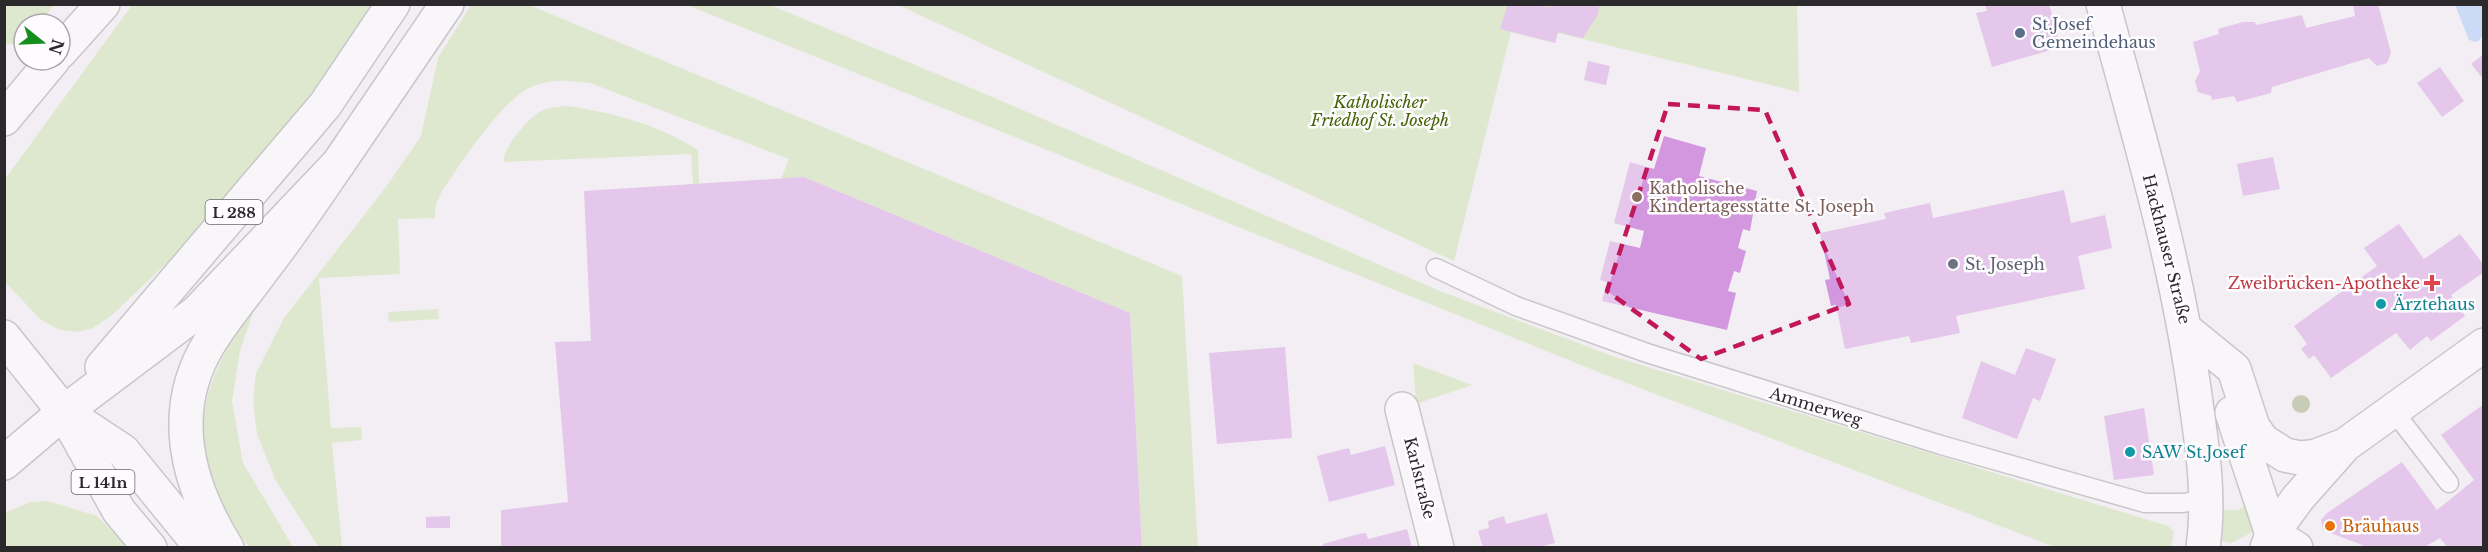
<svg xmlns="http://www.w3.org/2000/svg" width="2488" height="552" font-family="'Libre Baskerville',serif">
	<rect width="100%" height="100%" fill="#f2eef3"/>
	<path fill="#c5e1a4" d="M5,4H54V5L39,24H24L23,44H5Z
		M132,5H372L337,62L250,168L173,257L111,316L93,328L78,332L60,330L41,320L5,282V179Z
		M471,5H529L1182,276L1198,547H1142L1130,313L804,177L781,179L789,159L590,83C569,80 546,78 527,89C498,106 460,164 441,193L435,207V218L398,219L400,274L319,278L331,428L361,427L362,440L332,443L342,547L319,548L275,479L257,434L253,401L256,373L284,318L386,187L421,136L438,58Z
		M687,5H770L983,93L1440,291L1615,357L2168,526L2174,532L2171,547H2055L1606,375Z
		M898,5H1797L1799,92L1558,33L1555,43L1511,32L1454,261Z
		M567,106C615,113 657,124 698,150L699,184H693L691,154L504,162C501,149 530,116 543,110C550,107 559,107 567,106Z
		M255,307L240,351L232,401L243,463L293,547H249C239,533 225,518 218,502C186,427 208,369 255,307Z
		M438,309L439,319L389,322L388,312Z
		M1413,363L1472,385L1416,404Z
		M48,501L97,516L128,547H5V513L30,502Z
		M2246,504L2255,525L2253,532L2231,543L2222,541L2224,510H2238Z"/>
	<path fill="#9ac1fd" d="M2455,5H2483V36L2477,42L2469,40Z"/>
	<path fill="#d297df" d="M1508,4L1553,7L1554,4H1600L1597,16L1583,38L1558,32L1555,43L1500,29Z
		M1985,4H2049L2061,47L1992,67L1976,13L1987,11Z
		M2353,4H2378L2391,53L2387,63L2377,66L2369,58L2272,87L2271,93L2237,102L2234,96L2212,100L2211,96L2198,92L2195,81L2200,71L2193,42L2219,34L2218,29L2243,22H2255L2256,25L2302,15L2306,28L2355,16Z
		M2484,54V80L2471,64Z
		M1588,61L1610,66L1606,85L1584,80Z
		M2440,67L2464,101L2442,117L2417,83Z
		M1664,136L1706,148L1699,176L1757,191L1750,231L1743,229L1738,248L1746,251L1740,273L1734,271L1728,291L1736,293L1727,330L1602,301L1607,282L1600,280L1610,241L1640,248L1644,231L1614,223L1630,162L1654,169Z
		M2273,157L2280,189L2243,196L2237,164Z
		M804,177L1130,313L1142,548H501V510L568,502L555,342L591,341L584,191Z
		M2064,190L2071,223L2105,215L2112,248L2078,256L2085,289L1956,316L1960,333L1911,343L1909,336L1845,349L1836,305L1831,306L1825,280L1830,279L1820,233L1886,219L1884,213L1930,203L1933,218Z
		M2399,224L2424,259L2460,234L2484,265V272L2451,295L2465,316L2431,341L2427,336L2410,350L2396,333L2331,378L2314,355L2309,359L2301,349L2307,344L2294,326L2377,266L2364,248Z
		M1285,347L1292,438L1217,444L1209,353Z
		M2026,348L2056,359L2040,401L2033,398L2017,439L1962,418L1981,361L2015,375Z
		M2484,404V548H2448L2440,538L2423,548H2370L2323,530L2321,520L2327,513L2402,462L2437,510L2474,480L2441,435Z
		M2144,408L2154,475L2114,480L2104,416Z
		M1385,446L1395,485L1329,502L1317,456L1349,448L1351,455Z
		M1547,513L1555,543L1535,548H1483L1478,531L1489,528L1488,521L1504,516L1506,524Z
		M450,516V528H426V517Z
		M1407,529L1412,548H1324L1323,544L1359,534L1366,533L1368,539Z"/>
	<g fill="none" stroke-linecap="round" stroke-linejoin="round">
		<defs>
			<path id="service" d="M1436,268L1516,306L1647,353L1941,445L2145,503H2183L2206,499
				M2392,409L2449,483"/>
			<path id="minor" d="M60,52L103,4
				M4,119L53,60
				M4,337L64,412
				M1402,409L1437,548
				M2272,534L2296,548"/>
			<path id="tertiary" d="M4,463L64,412"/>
			<path id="secondary" d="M2103,4C2139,136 2178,267 2196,403C2203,451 2210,499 2203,548
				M2186,330L2234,369L2253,427L2263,441L2285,455L2300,458L2316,456L2345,445
				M2232,413L2272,534
				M2267,548L2272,534L2298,498L2345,445L2484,345"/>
			<path id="primary" d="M102,367L325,105L393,4
				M64,412L197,312L338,164L447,4"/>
			<path id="trunk" d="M64,412L123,451L202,548
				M66,416L119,511L150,548
				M227,548C187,484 167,411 210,342C226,316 246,293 264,268C290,235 314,199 338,164"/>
		</defs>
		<use href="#service" stroke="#979498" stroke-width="21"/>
		<use href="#minor" stroke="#979498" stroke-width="36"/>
		<use href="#tertiary" stroke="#979498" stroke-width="36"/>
		<use href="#secondary" stroke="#979498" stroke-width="36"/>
		<use href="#primary" stroke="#979498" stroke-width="36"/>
		<use href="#trunk" stroke="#979498" stroke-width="36"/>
		<use href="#service" stroke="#fff" stroke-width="18"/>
		<use href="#minor" stroke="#fff" stroke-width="33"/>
		<use href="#tertiary" stroke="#fff" stroke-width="33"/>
		<use href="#secondary" stroke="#fff" stroke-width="33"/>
		<use href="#primary" stroke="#fff" stroke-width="33"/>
		<use href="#trunk" stroke="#fff" stroke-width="33"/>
	</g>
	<circle fill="#92a26e" cx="2301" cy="404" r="9"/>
	<path d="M0 0H2488V552H0ZM1668,104L1765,110L1849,304L1701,359L1607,291Z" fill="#f2eef3" fill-opacity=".55" fill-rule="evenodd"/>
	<path fill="none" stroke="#c2185b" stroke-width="4.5" stroke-dasharray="12 8" stroke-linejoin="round" d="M1668,104L1765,110L1849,304L1701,359L1607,291Z"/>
	<circle fill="#5c6f8a" stroke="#fefcff" stroke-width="2" cx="2020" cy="33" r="6"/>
	<circle fill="#8d6e63" stroke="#fefcff" stroke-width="2" cx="1637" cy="197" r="6"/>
	<circle fill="#6b7280" stroke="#fefcff" stroke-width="2" cx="1953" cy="264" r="6"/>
	<path fill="#e0444e" stroke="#fefcff" stroke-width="2" d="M2429 274h6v6h6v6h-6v6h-6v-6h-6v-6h6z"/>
	<g fill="#0f9aa8" stroke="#fefcff" stroke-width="2">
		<circle cx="2381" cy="304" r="6"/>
		<circle cx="2130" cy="452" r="6"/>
	</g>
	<circle fill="#e8710a" stroke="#fefcff" stroke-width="2" cx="2330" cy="526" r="6"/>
	<g text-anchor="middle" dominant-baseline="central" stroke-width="5" stroke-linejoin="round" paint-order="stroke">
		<g fill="#fefcff" stroke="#6a686b" stroke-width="1.5">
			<rect x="205.5" y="200" width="57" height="24" rx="4.5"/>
			<rect x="71.5" y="470" width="63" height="24" rx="4.5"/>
		</g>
		<g font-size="15" font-weight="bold" fill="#2b292b">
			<text x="234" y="212">L 288</text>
			<text x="103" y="482">L 141n</text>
		</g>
		<g font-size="16" fill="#4e5e75" stroke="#fefcff" text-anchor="start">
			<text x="2032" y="24">St.Josef<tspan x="2032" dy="18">Gemeindehaus</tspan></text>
		</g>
		<g font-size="16" font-style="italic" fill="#436302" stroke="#fefcff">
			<text x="1380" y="102">Katholischer<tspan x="1380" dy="18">Friedhof St. Joseph</tspan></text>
		</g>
		<g font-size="16" fill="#785e54" stroke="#fefcff" text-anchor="start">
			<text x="1649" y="188">Katholische<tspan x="1649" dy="18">Kindertagesstätte St. Joseph</tspan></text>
		</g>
		<g font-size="16" fill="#2b292b" stroke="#fefcff">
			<text transform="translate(2167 249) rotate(76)">Hackhauser Straße</text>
			<text transform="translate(1816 406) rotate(17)">Ammerweg</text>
			<text transform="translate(1420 478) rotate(76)">Karlstraße</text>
		</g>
		<g font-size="16" fill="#5b616d" stroke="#fefcff" text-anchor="start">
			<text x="1965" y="264">St. Joseph</text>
		</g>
		<g font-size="16" fill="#be3a42" stroke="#fefcff" text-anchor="end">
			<text x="2420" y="283">Zweibrücken-Apotheke</text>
		</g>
		<g font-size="16" fill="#0d838f" stroke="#fefcff" text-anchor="start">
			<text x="2393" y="304">Ärztehaus</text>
			<text x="2142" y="452">SAW St.Josef</text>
		</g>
		<g font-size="16" fill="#c56008" stroke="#fefcff" text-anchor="start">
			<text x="2342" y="526">Bräuhaus</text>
		</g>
	</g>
	<rect width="2488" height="552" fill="none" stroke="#2b292b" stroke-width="12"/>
	<g transform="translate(42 42) rotate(108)"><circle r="28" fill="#fefcff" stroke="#aaa8aa" stroke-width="1.5"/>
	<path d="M0-4.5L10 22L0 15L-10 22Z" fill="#158f1b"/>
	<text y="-9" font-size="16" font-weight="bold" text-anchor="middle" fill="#2b292b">N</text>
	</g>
</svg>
